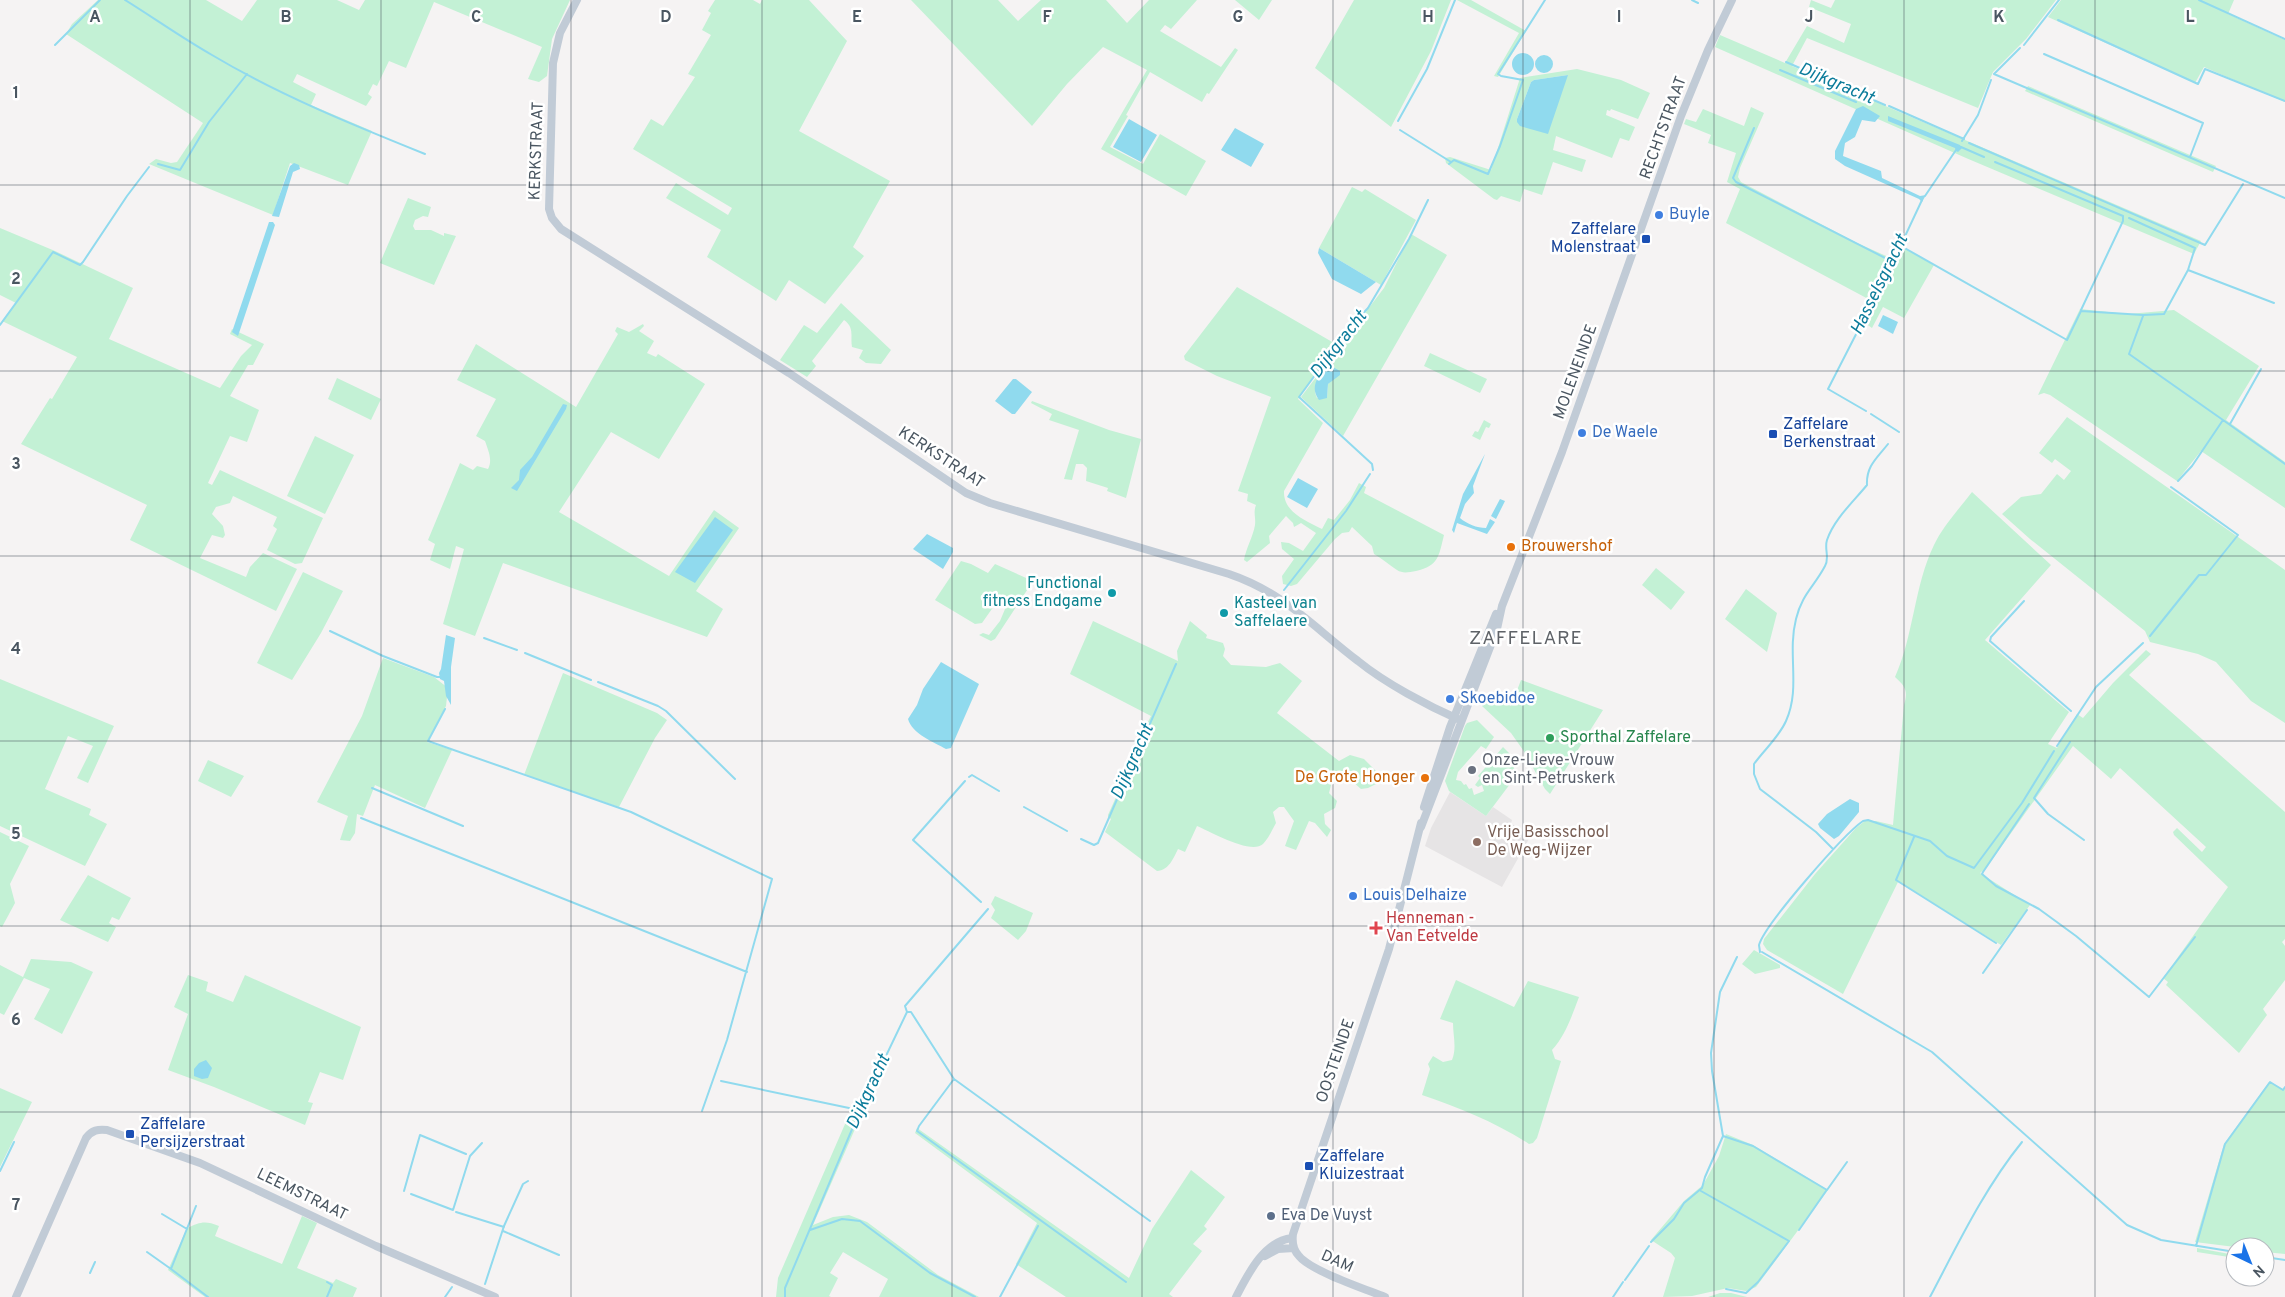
<svg xmlns="http://www.w3.org/2000/svg" width="2285" height="1297" font-family="Overpass,sans-serif">
	<rect width="100%" height="100%" fill="#f5f3f3"/>
	<path fill="#e6e4e5" d="M1450,792L1486,816L1493,807L1512,820L1511,823L1530,837L1502,887L1425,846L1431,828Z"/>
	<path fill="#c3f1d5" fill-rule="evenodd" d="M98,0H206L242,21L257,0H337L359,10L365,0H570L552,39L547,76L539,82L528,79L542,47L434,2L406,68L389,61L377,86L373,84L368,94L372,97L366,106L297,74L293,82L316,94L311,105L372,131L348,185L290,163L273,215L149,164L156,159L171,163L177,162L203,123L66,34L72,24Z
		M715,0H753L760,4L762,0H809L847,41L799,131L890,181L853,247L864,256L825,304L789,280L776,301L707,257L721,230L666,198L676,183L728,215L732,208L633,149L651,119L663,126L695,77L688,74L711,35L702,30L711,13L708,11Z
		M911,0H998L1018,21L1041,0H1106L1127,23L1149,0H1197L1171,29L1165,25L1160,31L1221,67L1235,48L1238,50L1209,94L1207,93L1202,102L1150,72L1126,115L1128,116L1110,147L1143,164L1160,134L1206,161L1186,196L1101,149L1147,70L1103,47L1067,84L1032,126Z
		M1235,0H1272L1259,20Z
		M1354,0H1451L1431,51L1391,127L1315,68Z
		M1457,0H1471L1526,31L1498,77L1494,76L1519,33Z
		M1811,0L1831,8L1835,0H2056L2026,39L1993,72L1978,108L1807,38L1792,66L2201,241L2194,254L1966,158L1715,47L1720,35L1785,63L1807,26L1844,43L1851,24L1809,7Z
		M2061,0H2234L2228,14L2285,40V102L2204,67L2195,83L2048,17Z
		M1577,69L1621,80L1650,93L1638,119L1611,109L1610,111L1607,110L1606,115L1635,127L1629,141L1620,138L1612,158L1556,136L1553,150L1586,160L1582,172L1553,162L1542,195L1524,189L1520,202L1501,196L1497,200L1494,199L1446,163L1445,158L1450,157L1491,170L1520,78ZM1568,75L1517,119L1531,82L1534,80Z
		M2028,86L2216,166L2213,172L2025,91Z
		M1751,107L1764,113L1740,168L1738,177L1741,182L1857,243L1893,259L1872,301L1726,223L1740,189L1727,182L1736,153L1708,143L1711,135L1684,124L1686,119L1696,122L1703,109L1744,126Z
		M1352,187L1362,192L1365,189L1416,220L1381,285L1319,248Z
		M408,198L431,207L428,217L423,216L415,220L413,226L415,230H431L444,236V233L456,236L434,285L380,263Z
		M0,228L55,251L133,288L109,339L220,388L241,356L252,345L230,334L232,329L264,344L253,365H248L230,396L259,410L247,442L230,436L208,483L212,485L220,470L323,518L302,563L295,564L267,550L277,529L273,526L277,517L233,496L230,503L216,507L212,514L223,526L225,535L223,538L212,535L200,558L246,577L250,567L263,553L297,569L276,611L130,540L147,505L21,444L50,398L52,399L77,357L2,321L16,303L0,295Z
		M1411,234L1447,255L1343,436L1301,397L1384,288ZM1331,367L1334,378L1328,384L1327,398H1317C1311,386 1319,373 1331,367Z
		M1903,247L1934,265L1904,318L1883,307L1872,328L1865,323Z
		M1237,287L1334,343L1336,346L1298,399L1323,423L1284,491C1283,512 1306,521 1322,529L1328,518L1334,520L1350,500L1359,483L1366,487L1364,493L1444,535C1439,555 1439,566 1416,571C1409,572 1403,574 1397,570C1389,565 1383,559 1374,554L1372,546L1352,527L1349,532L1342,533L1335,539L1297,584L1291,586L1283,584L1282,576L1294,559L1282,549L1281,542L1289,543L1303,551L1316,533L1301,523L1294,527L1293,523L1286,516L1269,536L1270,543L1247,562L1244,560C1246,548 1253,537 1255,525C1256,517 1253,513 1256,505L1247,501L1248,494L1238,491L1271,397L1217,376L1185,360L1184,356Z
		M841,303L891,350L881,364L866,363L859,358L863,350L852,347C850,336 855,328 844,320L812,361L816,366L807,377L780,360L804,325L817,333Z
		M2080,309L2128,314L2174,310L2259,366L2226,420L2285,462V508L2201,451L2177,481L2050,395L2044,393L2038,395Z
		M643,324L644,326L639,331L654,341L647,353L656,357L658,354L705,384L659,459L611,432L559,512L669,576L714,510L739,528L696,591L723,609L707,637L503,563L475,636L443,624L464,549L456,546L450,569L430,560L435,544L428,540L460,463L473,470L477,466L488,469C493,460 488,450 485,441L476,436L496,399L457,380L476,344L576,407L618,334L615,331L617,327L629,332Z
		M1430,353L1487,379L1480,393L1424,366Z
		M337,378L381,399L371,420L328,399Z
		M1032,401L1109,430L1141,439L1126,498L1107,491L1108,488L1086,481L1087,468L1083,464H1076L1072,480L1064,479L1079,430L1049,420L1052,414L1031,403Z
		M2067,417L2285,570V723L2251,701L2216,662L2198,654L2150,642L2145,631L2030,539L2002,514L2021,497L2041,494L2057,474L2064,480L2071,471L2055,459L2052,463L2039,453Z
		M1484,420L1491,424L1489,428L1486,427L1480,440L1472,436L1475,431L1478,432Z
		M315,436L354,455L325,514L287,496Z
		M1972,492L2051,565L1985,640L2069,712L2048,744L2057,748L2077,714L2083,718L2113,683L2146,650L2151,654L2129,675L2285,812V939L2282,942L2285,946V980L2263,1009L2267,1015L2239,1053L2166,985L2168,982L2163,978L2228,887L2174,835L2173,832L2177,828L2202,852L2206,847L2120,768L2111,779L2073,746L1987,867L1980,873L2030,905L2001,945L1898,882L1843,994L1767,950L1763,944L1764,939L1815,874L1856,828L1865,821H1876L1893,825L1904,705C1908,691 1906,687 1895,677C1914,635 1914,586 1934,545C1943,526 1959,509 1972,492Z
		M961,561L971,564L988,573L995,564L1033,581L995,639L991,641L979,635L983,633L989,635L1000,621L1008,602L1001,596L982,623L975,624L935,600Z
		M1656,568L1685,592L1671,610L1642,585Z
		M303,572L343,591L321,633L292,680L257,663Z
		M1746,589L1777,613L1767,652L1725,619Z
		M1093,621L1178,661L1177,651L1190,621L1207,635L1206,638L1223,643L1225,649L1223,656L1231,665L1266,667L1280,663L1302,681L1277,713L1339,761L1350,755L1364,759L1381,776L1380,782L1368,788L1361,789L1344,774L1332,781L1329,793L1337,801L1335,808L1324,814L1325,824L1331,830L1327,837L1315,823L1309,821L1296,850L1285,846L1294,821L1284,807H1279L1273,812L1276,823C1272,830 1269,838 1263,844C1251,855 1211,832 1197,826L1185,852L1178,849C1173,859 1169,870 1157,871L1105,832L1111,819L1108,817V815L1133,759L1130,757L1151,716L1070,674Z
		M383,658L434,677L448,688L446,706L427,742L452,750L425,808L375,785L363,816L357,814L355,833L350,841L340,840L348,816L317,802L362,716Z
		M563,673L657,713L667,720L655,738L619,807L524,775Z
		M0,679L114,726L88,783L77,778L93,746L68,736L45,789L91,809L89,815L107,824L85,866L0,826Z
		M1521,680L1603,710L1550,794L1545,789L1523,750L1511,733L1482,706L1487,696L1511,706Z
		M1477,720L1494,737L1486,749L1481,746L1458,772L1456,780L1461,781L1464,785L1466,784L1469,789L1472,788L1474,795L1484,791L1482,785L1478,787L1475,785L1480,778L1478,776L1503,747L1511,755L1516,776L1486,816L1449,791L1445,781L1465,726L1467,723Z
		M208,760L244,776L231,797L198,781Z
		M0,832L29,846L10,884L15,903L2,927L0,926Z
		M88,875L131,898L119,920L112,917L109,923L116,927L108,942L60,920Z
		M995,896L1033,913L1026,931L1018,940L991,918L995,910L991,904Z
		M1754,950L1780,965V968L1755,974L1742,964Z
		M31,959L71,962L93,972L62,1034L34,1019L50,989L24,978L4,1015L0,1013V965L23,977Z
		M188,975L208,982L206,991L233,1002L245,975L361,1027L343,1080L320,1072L308,1102L313,1103L305,1125L214,1087L168,1070L188,1014L174,1007Z
		M1456,980L1514,1007L1528,981L1579,997C1572,1015 1566,1035 1552,1050L1555,1059L1561,1061L1537,1138L1533,1143L1529,1144C1495,1122 1460,1108 1422,1095L1430,1069L1428,1064L1433,1056L1443,1062L1452,1060C1457,1048 1453,1036 1453,1023L1440,1019Z
		M2269,1082L2283,1089L2285,1087V1254L2265,1252V1247H2235L2195,1242L2224,1144Z
		M0,1088L32,1102L0,1167Z
		M852,1108L862,1113L813,1225L833,1217L849,1215L867,1222L938,1275L979,1297H879L888,1279L843,1252L830,1273L838,1278L829,1296L831,1297H776L778,1278Z
		M917,1128L1129,1278L1152,1229L1191,1170L1225,1197L1204,1226L1207,1229L1193,1244L1202,1251L1169,1294L1173,1297H1066L1016,1264L1037,1223L915,1133Z
		M1726,1134L1753,1145L1828,1190L1756,1287L1746,1291L1728,1288L1692,1296L1663,1297L1675,1258L1671,1253L1651,1240L1684,1201L1703,1185L1719,1156Z
		M302,1216L317,1223L297,1268L333,1283L336,1279L357,1288L353,1297H205L168,1270L187,1228C200,1222 205,1220 219,1226L215,1236L282,1264Z
		M2197,1248L2235,1255V1258L2197,1252Z
		M1720,1293H1731L1747,1297H1708Z"/>
	<path fill="#90daee" d="M1512 64a11 11 0 1 1 22 0a11 11 0 1 1-22 0Z
		M1535 64a9 9 0 1 1 18 0a9 9 0 1 1-18 0Z
		M1568,75L1548,134L1520,126L1517,122V119L1531,82L1534,80Z
		M1863,106L1880,116L1875,122L1862,120L1855,137L1845,143L1843,156L1881,171L1882,178L1920,196L1926,195L1922,202L1919,199L1845,166L1835,159V151L1856,109Z
		M1888,116L1960,145L1962,148L1958,152L1956,151L1955,148L1888,121Z
		M1129,119L1157,135L1141,162L1113,147Z
		M1235,128L1264,144L1251,167L1221,150Z
		M294,163L299,165L300,169L293,172L279,217L272,216L290,166Z
		M269,222H273L275,225L238,336L232,332Z
		M1319,248L1376,282L1361,294L1332,279L1318,253Z
		M1883,315L1898,322L1893,334L1878,326Z
		M1331,366L1340,371V375L1328,384L1327,398L1319,400C1309,387 1318,373 1331,366Z
		M1013,379H1016L1032,392L1015,414H1012L995,401Z
		M563,404L567,405L566,409L523,481L517,491L511,488L519,480L520,470L532,457Z
		M1485,454L1473,486L1474,493L1465,504L1460,518C1467,524 1477,528 1486,528L1490,519L1495,522L1487,534L1457,523L1454,533L1452,530L1463,494Z
		M1298,478L1318,489L1307,508L1287,497Z
		M1500,499L1505,501L1496,519L1491,516Z
		M715,517L733,530L695,583L675,572Z
		M927,534L953,548V552L943,569L913,549Z
		M446,635L455,638L451,667V705L446,696L444,681L440,679L439,673L441,669Z
		M941,662L979,684L951,748L946,749C934,742 912,734 908,719L917,705L923,689Z
		M1850,799L1859,803V812L1839,836L1834,839L1820,828L1818,824L1827,814Z
		M206,1060L212,1068L208,1078L202,1079L194,1076V1069L199,1063Z"/>
	<g fill="none" stroke-linecap="round" stroke-linejoin="round">
		<path stroke="#90daee" stroke-width="2" d="M125,0C154,18 182,38 212,55C279,95 353,125 425,154
			M1692,0L1698,3
			M2199,0L2285,39
			M2058,20L2198,84L2205,69L2285,101
			M55,45L100,0
			M2024,45L2059,0
			M2020,48L1994,74L2285,198
			M2044,54L2203,123L2190,157
			M1786,62L1885,105
			M1780,70L1856,102
			M1889,106L1964,139
			M1398,121L1427,69L1455,0
			M1754,128L1733,178L1736,182L1893,262
			M1400,130L1451,162
			M1962,141L1978,115L1991,80
			M1969,143L2205,245L2243,184
			M1961,147L1984,157
			M1995,162L2123,216V221L2081,310
			M158,164L180,170L209,122L247,74
			M1449,164L1454,160L1488,174L1500,146L1523,80L1501,76L1498,74L1545,0
			M1925,196L1956,150
			M2129,218L2195,248L2188,270
			M1901,246L2067,340L2081,311L2143,315L2164,314L2188,270L2274,303
			M2143,316L2129,354L2223,420
			M0,325L53,252L80,265L83,262L127,196L149,167
			M1866,411L1828,389L1892,264L1922,200
			M1871,414L1899,432
			M2230,424L2261,369
			M1373,470L1372,464L1299,397L1351,326L1368,308L1409,239L1428,200
			M2178,481L2192,466L2223,420L2285,464
			M1284,590L1346,511L1370,474
			M2024,601L1991,637L1990,641L2071,711
			M330,631L383,656L437,677H440
			M2150,636L2199,575H2206L2238,535L2171,487
			M484,638L517,650
			M525,653L591,680
			M598,682L658,706L666,711L735,779
			M445,709L428,741L631,812L772,879L727,1040L702,1111
			M2070,742L2034,798L2048,814L2084,840
			M2057,746L2096,687L2143,643
			M969,777L972,775L999,791
			M965,781L913,840L981,902
			M372,788L463,826
			M2029,804L1983,872L1982,874L1996,886L2039,909L2076,936L2149,997L2195,937
			M1024,807L1067,831
			M361,818L747,972
			M1914,837L1896,880L1996,943
			M1081,839L1094,845L1098,843L1176,664
			M1833,849L1816,832L1760,789L1754,774V764C1764,750 1779,737 1786,721C1801,688 1787,654 1796,619C1802,594 1814,587 1825,566C1830,558 1824,549 1827,540C1834,519 1854,501 1867,485C1866,466 1877,458 1888,444
			M1760,952C1760,952 1759,945 1759,945C1765,924 1844,834 1863,821L1868,820L1930,841L1947,856L1974,868L2022,803L2054,751
			M1762,952L1932,1052L2127,1225L2161,1240L2235,1252
			M1983,973L2027,910
			M908,1012H911L954,1079L1150,1221
			M954,1079L919,1126L917,1131L1126,1282
			M721,1081L849,1108
			M1723,1136L1753,1146L1827,1190L1847,1162
			M0,1171L14,1142
			M404,1191L420,1135L466,1154
			M1701,1191L1789,1241L1758,1282L1746,1293L1726,1289
			M411,1194L453,1210L470,1156L482,1143
			M196,1206L171,1269L208,1297
			M456,1212L504,1227
			M162,1214L187,1229
			M810,1230L842,1219L860,1221L930,1273L975,1297
			M1799,1230L1826,1191
			M503,1231L559,1255
			M1651,1242L1674,1219L1684,1203L1702,1188L1705,1177L1723,1136L1712,1071L1711,1053L1720,992L1737,957
			M2196,1246L2225,1144L2270,1082L2283,1090L2285,1087
			M147,1252L171,1269
			M2265,1257L2285,1260
			M90,1273L95,1262
			M1625,1280L1649,1246
			M485,1284L504,1226L523,1184L528,1181
			M327,1297L332,1285L327,1282
			M445,1297L452,1287
			M785,1297V1288L861,1108L907,1012L905,1006L988,909
			M1000,1297L1038,1226
			M1613,1297L1623,1282
			M1930,1297C1958,1244 1984,1189 2022,1142"/>
		<path stroke="#c1cbd6" stroke-width="8" d="M577,0L560,33L553,63L549,209L552,218L561,229L789,373L966,493L990,503L1229,574C1285,593 1313,627 1358,661C1385,683 1428,706 1460,720
			M1424,807L1450,727L1496,614
			M1421,827L1497,629L1502,606L1562,452L1681,116L1708,50L1732,0
			M1265,1256L1278,1249L1294,1248
			M16,1297L86,1138C92,1130 98,1129 107,1130L200,1163L376,1246L495,1297
			M1236,1297C1248,1274 1264,1241 1292,1238
			M1385,1297C1365,1289 1311,1271 1299,1256C1293,1250 1292,1242 1293,1234L1389,949L1421,823"/>
	</g>
	<path fill="none" stroke="#4a5661" stroke-width="1" stroke-opacity="0.55" d="M190,0V1297M381,0V1297M571,0V1297M762,0V1297M952,0V1297M1142,0V1297M1333,0V1297M1523,0V1297M1714,0V1297M1904,0V1297M2095,0V1297M0,185H2285M0,371H2285M0,556H2285M0,741H2285M0,926H2285M0,1112H2285"/>
	<g fill="#3f7fe0" stroke="#fff" stroke-width="2">
		<circle cx="1659" cy="215" r="5"/>
		<circle cx="1582" cy="433" r="5"/>
		<circle cx="1450" cy="699" r="5"/>
		<circle cx="1353" cy="896" r="5"/>
	</g>
	<g fill="#1a4fb4" stroke="#fff" stroke-width="2">
		<rect x="1641" y="234" width="10" height="10" rx="2.5"/>
		<rect x="1768" y="429" width="10" height="10" rx="2.5"/>
		<rect x="125" y="1129" width="10" height="10" rx="2.5"/>
		<rect x="1304" y="1161" width="10" height="10" rx="2.5"/>
	</g>
	<g fill="#e8710a" stroke="#fff" stroke-width="2">
		<circle cx="1511" cy="547" r="5"/>
		<circle cx="1425" cy="778" r="5"/>
	</g>
	<g fill="#0f9aa8" stroke="#fff" stroke-width="2">
		<circle cx="1112" cy="593" r="5"/>
		<circle cx="1224" cy="613" r="5"/>
	</g>
	<circle fill="#2e9e5b" stroke="#fff" stroke-width="2" cx="1550" cy="738" r="5"/>
	<circle fill="#6b7280" stroke="#fff" stroke-width="2" cx="1472" cy="770" r="5"/>
	<circle fill="#8d6e63" stroke="#fff" stroke-width="2" cx="1477" cy="842" r="5"/>
	<path fill="#e0444e" stroke="#fff" stroke-width="2" d="M1373.5 920.5h5v5h5v5h-5v5h-5v-5h-5v-5h5z"/>
	<circle fill="#5c6f8a" stroke="#fff" stroke-width="2" cx="1271" cy="1216" r="5"/>
	<g text-anchor="middle" dominant-baseline="central" stroke-width="5" stroke-linejoin="round" paint-order="stroke">
		<g font-size="16" fill="#4a5661" stroke="#fff">
			<text transform="translate(1664 128) rotate(-70)">RECHTSTRAAT</text>
			<text transform="translate(537 151) rotate(-88)">KERKSTRAAT</text>
			<text transform="translate(1576 372) rotate(-70)">MOLENEINDE</text>
			<text transform="translate(941 458) rotate(33)">KERKSTRAAT</text>
			<text transform="translate(1336 1061) rotate(-71)">OOSTEINDE</text>
			<text transform="translate(302 1195) rotate(26)">LEEMSTRAAT</text>
			<text transform="translate(1337 1262) rotate(24)">DAM</text>
		</g>
		<g font-size="16" fill="#366cbe" stroke="#fff" text-anchor="start">
			<text x="1669" y="215">Buyle</text>
			<text x="1592" y="433">De Waele</text>
			<text x="1460" y="699">Skoebidoe</text>
			<text x="1363" y="896">Louis Delhaize</text>
		</g>
		<g font-size="16" fill="#164399" stroke="#fff" text-anchor="start">
			<text x="1636" y="230" text-anchor="end">Zaffelare<tspan x="1636" dy="18">Molenstraat</tspan></text>
			<text x="1783" y="425">Zaffelare<tspan x="1783" dy="18">Berkenstraat</tspan></text>
			<text x="140" y="1125">Zaffelare<tspan x="140" dy="18">Persijzerstraat</tspan></text>
			<text x="1319" y="1157">Zaffelare<tspan x="1319" dy="18">Kluizestraat</tspan></text>
		</g>
		<g font-size="16" fill="#c56008" stroke="#fff" text-anchor="start">
			<text x="1521" y="547">Brouwershof</text>
			<text x="1415" y="778" text-anchor="end">De Grote Honger</text>
		</g>
		<g font-size="16" fill="#0d838f" stroke="#fff" text-anchor="end">
			<text x="1102" y="584">Functional<tspan x="1102" dy="18">fitness Endgame</tspan></text>
			<text x="1234" y="604" text-anchor="start">Kasteel van<tspan x="1234" dy="18">Saffelaere</tspan></text>
		</g>
		<g font-size="16" fill="#27864d" stroke="#fff" text-anchor="start">
			<text x="1560" y="738">Sporthal Zaffelare</text>
		</g>
		<g font-size="16" fill="#5b616d" stroke="#fff" text-anchor="start">
			<text x="1482" y="761">Onze-Lieve-Vrouw<tspan x="1482" dy="18">en Sint-Petruskerk</tspan></text>
		</g>
		<g font-size="16" fill="#785e54" stroke="#fff" text-anchor="start">
			<text x="1487" y="833">Vrije Basisschool<tspan x="1487" dy="18">De Weg-Wijzer</tspan></text>
		</g>
		<g font-size="16" fill="#be3a42" stroke="#fff" text-anchor="start">
			<text x="1386" y="919">Henneman -<tspan x="1386" dy="18">Van Eetvelde</tspan></text>
		</g>
		<g font-size="16" fill="#4e5e75" stroke="#fff" text-anchor="start">
			<text x="1281" y="1216">Eva De Vuyst</text>
		</g>
		<g font-size="18" font-style="italic" fill="#0c7c9b" stroke="#fff">
			<text transform="translate(1836 84) rotate(23)">Dijkgracht</text>
			<text transform="translate(1880 285) rotate(-64)">Hasselsgracht</text>
			<text transform="translate(1339 345) rotate(-52)">Dijkgracht</text>
			<text transform="translate(1133 762) rotate(-66)">Dijkgracht</text>
			<text transform="translate(869 1092) rotate(-65)">Dijkgracht</text>
		</g>
		<g font-size="19" letter-spacing="1" fill="#5f6368" stroke="#fff">
			<text x="1526" y="639">ZAFFELARE</text>
		</g>
	</g>
	<g font-size="16" text-anchor="middle" font-weight="bold" fill="#4a5661" stroke="#fff" stroke-width="5" stroke-linejoin="round" paint-order="stroke">
		<text x="95" y="22">A</text>
		<text x="286" y="22">B</text>
		<text x="476" y="22">C</text>
		<text x="666" y="22">D</text>
		<text x="857" y="22">E</text>
		<text x="1047" y="22">F</text>
		<text x="1238" y="22">G</text>
		<text x="1428" y="22">H</text>
		<text x="1619" y="22">I</text>
		<text x="1809" y="22">J</text>
		<text x="1999" y="22">K</text>
		<text x="2190" y="22">L</text>
		<text x="16" y="98">1</text>
		<text x="16" y="284">2</text>
		<text x="16" y="469">3</text>
		<text x="16" y="654">4</text>
		<text x="16" y="839">5</text>
		<text x="16" y="1025">6</text>
		<text x="16" y="1210">7</text>
	</g>
	<g transform="translate(2250 1262) rotate(137)"><circle r="24" fill="#ffffff" stroke="#b7bbc0"/>
	<path d="M0-4L9 19L0 12L-9 19Z" fill="#1a73e8"/>
	<text y="-8" font-size="14" font-weight="bold" text-anchor="middle" fill="#4a5661">N</text>
	</g>
</svg>
